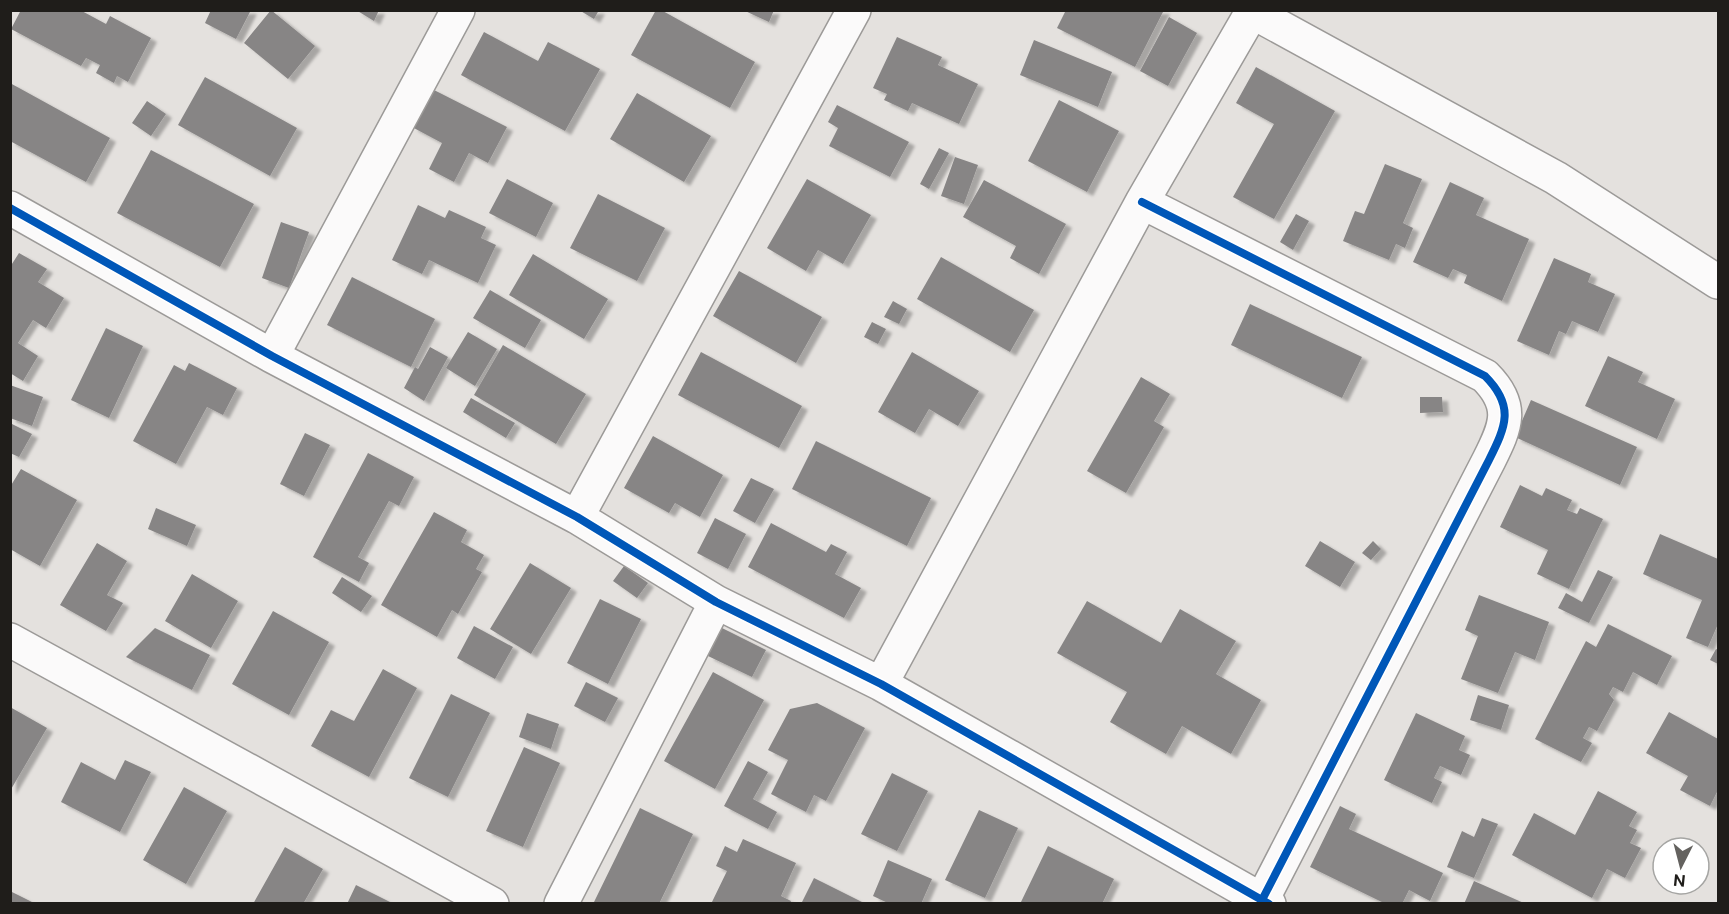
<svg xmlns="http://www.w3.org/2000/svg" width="1729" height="914" font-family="'Public Sans',sans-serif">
	<defs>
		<filter id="shadow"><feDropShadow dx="6" dy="4" stdDeviation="1.5" flood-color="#0004"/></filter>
	</defs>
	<rect width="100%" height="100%" fill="#e4e1de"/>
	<path fill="#878585" filter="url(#shadow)" d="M21,10H80L106,24L110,16L151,38L128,82L117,76L114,83L96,73L100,65L86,58L81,66L11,29Z
		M211,10H251L236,39L205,23Z
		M271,10L315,46L288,79L244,43Z
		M356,10H379L374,21Z
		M579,10H599L594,19Z
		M656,10H661L755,62L730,108L631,55Z
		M743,10H774L769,22Z
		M1066,10H1164L1135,67L1057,28Z
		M1169,17L1197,33L1168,86L1140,71Z
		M484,32L538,61L548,42L600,69L565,131L461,75Z
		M897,37L942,57L938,65L978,84L959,124L912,103L908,111L884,100L887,94L873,88Z
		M1034,40L1112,72L1098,107L1020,75Z
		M1256,67L1335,111L1274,219L1233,197L1274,124L1236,103Z
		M205,77L297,128L270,176L178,125Z
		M10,83L110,138L86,182L10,141Z
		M432,89L507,127L488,163L469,153L454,182L429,169L442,143L412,127Z
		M637,93L711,136L684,182L610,139Z
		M1059,100L1119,131L1087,192L1028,161Z
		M147,101L166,114L151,136L132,123Z
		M837,105L909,142L890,177L829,146L838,128L828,122Z
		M939,148L949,153L929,189L920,184Z
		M151,150L254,204L220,267L117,213Z
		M955,157L978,165L964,204L941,196Z
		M1385,164L1422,179L1403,223L1413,228L1405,248L1396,244L1389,260L1343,241L1355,211L1364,214Z
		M507,179L553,203L536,237L489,213Z
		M807,179L871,215L843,264L818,250L806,271L767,248Z
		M984,180L1066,224L1039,274L1010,258L1016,246L963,217Z
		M1450,182L1484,198L1476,215L1529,239L1502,301L1464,283L1467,275L1453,269L1448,278L1413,262Z
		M598,194L665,228L637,281L570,248Z
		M418,205L445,218L449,210L486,227L481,238L496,245L478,283L429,260L422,274L392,260Z
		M1296,214L1309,221L1293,250L1280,242Z
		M281,222L309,232L289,288L262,278Z
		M19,253L47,269L38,282L64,298L46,328L33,320L18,343L38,356L23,381L10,373V267Z
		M533,254L608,299L584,339L509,295Z
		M941,257L1034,310L1010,352L917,299Z
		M1554,258L1591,274L1588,282L1615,294L1598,332L1572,321L1566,334L1559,331L1549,355L1517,341Z
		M739,271L822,317L796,363L713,316Z
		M352,277L435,319L411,367L327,325Z
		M490,290L541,320L525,348L473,318Z
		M893,301L907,309L899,324L884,317Z
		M1250,304L1362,357L1342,398L1231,345Z
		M872,322L886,329L878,344L864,337Z
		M106,328L143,346L109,418L71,400Z
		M468,332L497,349L475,386L446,368Z
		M503,345L586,394L556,444L474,395Z
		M430,347L448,357L424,401L404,388L415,367L418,369Z
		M701,352L802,406L779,448L678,395Z
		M912,352L979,391L958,426L929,409L915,433L878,412Z
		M1608,356L1643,372L1638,382L1675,399L1657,439L1585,406Z
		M189,363L237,388L223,415L207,407L176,464L133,441L174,365L185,371Z
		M1141,377L1170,394L1154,421L1164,427L1126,493L1087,471Z
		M10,385L43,397L32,426L10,418Z
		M1420,397H1442L1443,412L1420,413Z
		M471,398L515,423L506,438L463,412Z
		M1531,400L1637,447L1620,485L1515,437Z
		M10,423L32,434L19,457L10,453Z
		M305,433L330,445L304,496L280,484Z
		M653,436L723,475L700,517L675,503L669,513L624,488Z
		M816,441L931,498L907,546L792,489Z
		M368,453L414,477L399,506L389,501L358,557L369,563L359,582L313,557Z
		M21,469L77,500L40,566L10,549V487Z
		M751,478L774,489L755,523L733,511Z
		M1520,485L1542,496L1546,488L1572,500L1567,510L1577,514L1580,508L1603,519L1569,589L1537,574L1548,550L1500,527Z
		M156,508L196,525L187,546L148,529Z
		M434,512L467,530L461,542L484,555L476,569L482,572L458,614L452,610L437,637L381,605Z
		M715,518L746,534L728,569L697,553Z
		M771,523L826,552L831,544L847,552L835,574L861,588L844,618L748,567Z
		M1660,534L1718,559V624L1708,647L1686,638L1702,600L1643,574Z
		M1320,541L1355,562L1340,587L1305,566Z
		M1373,541L1381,549L1371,560L1362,553Z
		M97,543L127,561L107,595L123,603L106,631L60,605Z
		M530,563L571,588L531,654L490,629Z
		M624,566L648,583L637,598L613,581Z
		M1598,570L1613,577L1589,623L1558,608L1566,593L1582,602Z
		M192,574L238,601L211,648L165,621Z
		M342,577L372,596L361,612L332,593Z
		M1479,595L1549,622L1535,660L1515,652L1498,693L1461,679L1478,636L1465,630Z
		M600,599L641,619L608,684L567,663Z
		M1087,601L1161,643L1180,609L1236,641L1216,674L1261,700L1231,754L1182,726L1166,754L1110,722L1127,692L1057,653Z
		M273,611L329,642L289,715L232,684Z
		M1608,624L1672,656L1657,685L1633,672L1623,692L1613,687L1609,694L1614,700L1597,731L1589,727L1583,738L1592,743L1581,762L1535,739L1586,641L1596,647Z
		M474,626L513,647L495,679L457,658Z
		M155,628L210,655L192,690L126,657Z
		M722,628L766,650L752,677L708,656Z
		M1716,649L1718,650V664L1710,660Z
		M383,669L417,688L369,777L311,746L331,710L354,721Z
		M713,672L764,700L715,789L664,761Z
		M586,682L618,698L605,722L574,706Z
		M451,694L490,713L448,797L409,778Z
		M1478,695L1509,705L1501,730L1470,720Z
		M817,703L865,728L826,801L814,795L806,812L771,794L788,760L768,750L790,709Z
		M10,707L47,728L10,791Z
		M1669,712L1718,739V790L1710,806L1680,790L1688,776L1646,753Z
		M527,713L559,724L551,749L519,737Z
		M1416,713L1465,736L1459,750L1470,755L1461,775L1440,766L1434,778L1442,782L1432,803L1384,780Z
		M524,747L560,763L523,847L486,831Z
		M125,760L151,772L120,832L61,802L81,762L115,780Z
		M748,761L768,772L753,799L777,812L768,829L724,806Z
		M892,773L928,791L897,851L861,834Z
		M184,787L227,811L186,884L143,860Z
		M1598,791L1637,812L1629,826L1637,830L1630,843L1641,848L1625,878L1607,869L1592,898L1512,855L1534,813L1575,835Z
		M1340,806L1356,814L1349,829L1443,873L1430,901L1409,890L1402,904H1386L1310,867Z
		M640,808L693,834L659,904H598L594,902Z
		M979,810L1018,828L985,898L945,880Z
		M1482,818L1498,824L1474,878L1447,867L1462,831L1474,837Z
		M743,839L796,863L781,896L791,901L790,904H711L727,871L716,866L725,846L737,852Z
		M1048,846L1114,879L1102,904H1020Z
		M285,847L323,869L303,904H253Z
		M888,860L932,879L921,904H890L873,896Z
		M814,878L866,904H801Z
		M1474,881L1526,904H1464Z
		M356,885L394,904H347Z
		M10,891L36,904H10Z"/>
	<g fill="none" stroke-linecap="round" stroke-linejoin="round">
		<defs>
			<path id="street" d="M1249,10L1556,178L1718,282
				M1142,202L1485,376C1515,406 1506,426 1489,460L1262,900
				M10,208L272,356L577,517L716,602L881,684L1269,904
				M272,356L458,10
				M577,517L854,10
				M10,640L492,904
				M881,684L1142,202L1252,12
				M561,904L716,602"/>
		</defs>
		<use href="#street" stroke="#9c9a98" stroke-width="36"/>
		<use href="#street" stroke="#fbfafa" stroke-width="33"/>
		<defs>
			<path id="cycleway" d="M1142,202L1485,376C1515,406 1506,426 1489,460L1262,900
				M10,208L272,356L577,517L716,602L881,684L1269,904"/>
		</defs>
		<use href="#cycleway" stroke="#fff" stroke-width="11"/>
		<use href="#cycleway" stroke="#0057b8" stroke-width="8"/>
	</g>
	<rect width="1729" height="914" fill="none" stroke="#1f1d1a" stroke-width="24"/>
	<g transform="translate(1681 866) rotate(186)"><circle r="28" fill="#ffffff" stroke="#a5a5a3" stroke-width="1.5"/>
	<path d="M0-4.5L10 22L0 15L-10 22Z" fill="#64625f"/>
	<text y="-9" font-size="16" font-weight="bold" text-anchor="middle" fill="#1f1d1a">N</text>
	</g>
</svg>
